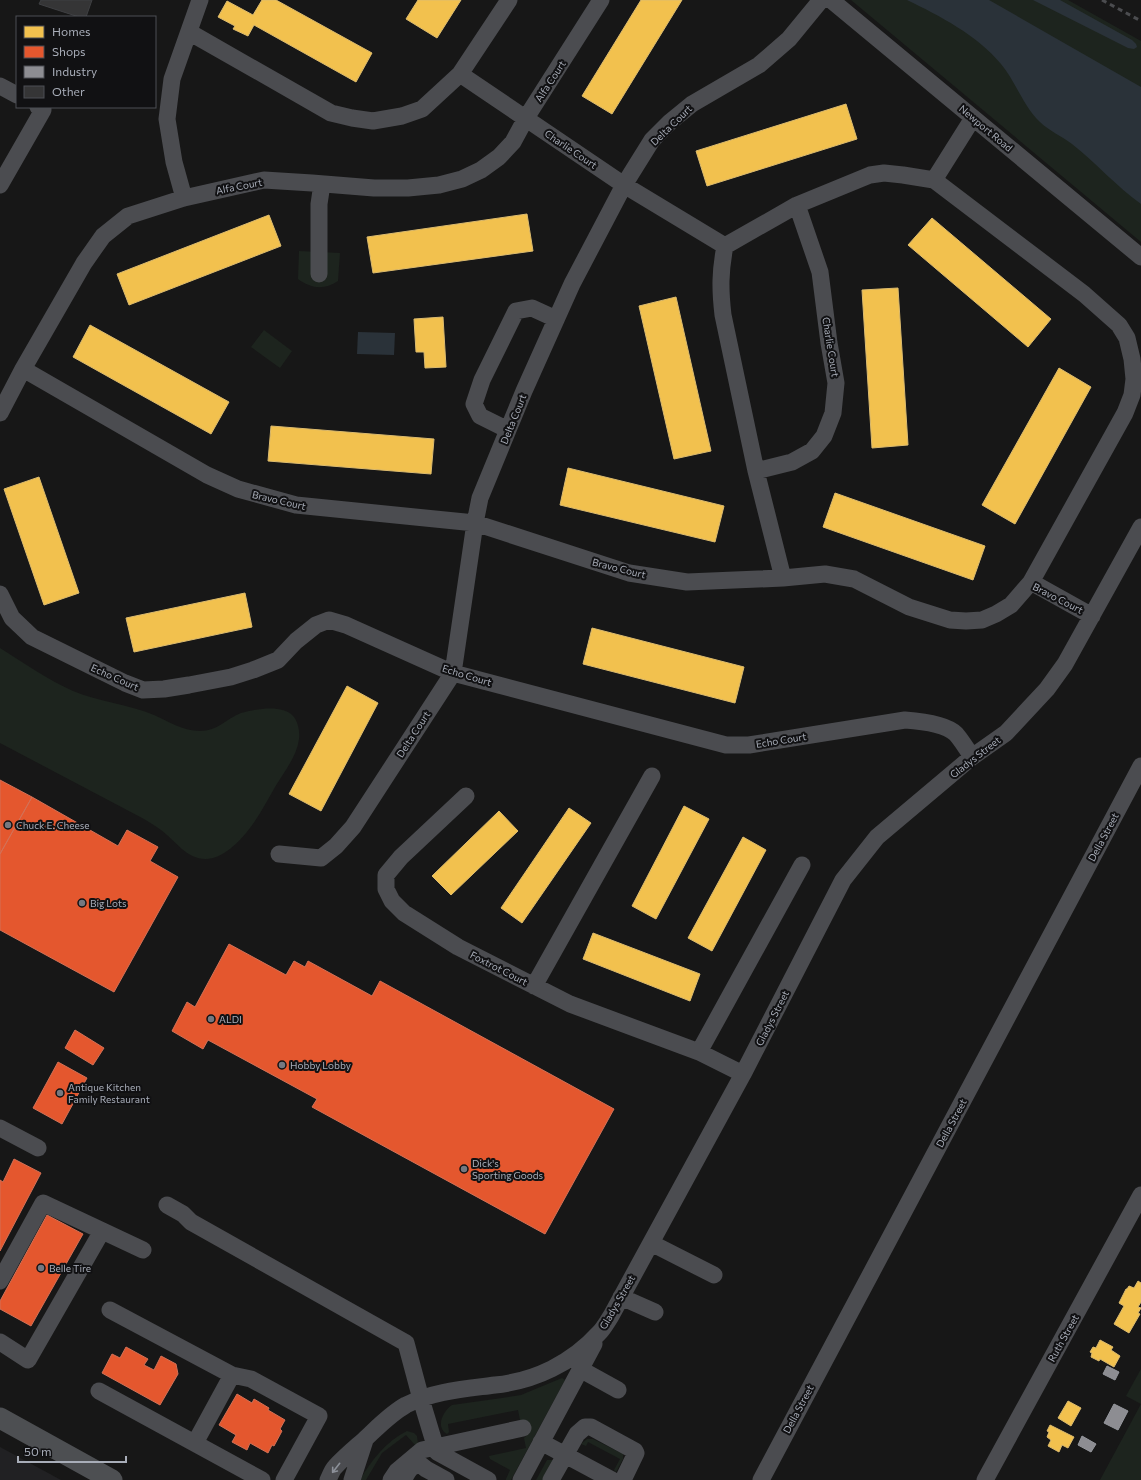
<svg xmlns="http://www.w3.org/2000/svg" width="1141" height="1480" font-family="Commissioner,sans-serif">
	<rect width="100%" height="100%" fill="#171717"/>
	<path fill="#212123" d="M0,1447L61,1480H0Z"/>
	<path fill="#1d241e" d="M851,0H1068L1141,41V242Z
		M299,251L340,253L338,281C324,290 312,289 298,279Z
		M264,330L292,351L280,368L251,347Z
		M0,648C24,663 48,680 73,691C99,702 128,704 154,715C170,722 183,731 200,731C218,731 226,719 241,713C255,709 283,704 293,716C298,721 300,732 299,739C297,756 284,772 275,787C266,803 257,820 246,833C237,844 221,859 206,859C186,859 176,841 161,830C156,826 150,823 144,819L0,743Z
		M1141,1369V1480H1100L1141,1404L1126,1396Z
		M562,1378L565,1380L564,1382L511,1480H506V1479L510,1470L490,1459L489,1456L526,1448L524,1438L526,1436L520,1420L518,1410L448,1424L449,1432L447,1434C435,1427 443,1411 452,1405L502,1398L521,1395Z
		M407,1431L414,1433L417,1436L418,1444L415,1445L406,1435L382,1453L366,1480H360C371,1461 386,1441 407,1431Z
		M587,1439H593L623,1454V1459L616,1472L614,1470L620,1459L588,1442L586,1446L581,1444Z
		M547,1460H553L547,1480H536Z"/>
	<path fill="#2a3239" d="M907,0H989L1141,87V204C1116,186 1096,163 1072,144C1062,136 1049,131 1040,122C1023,106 1016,82 1001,64C977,35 940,16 907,0Z
		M1033,0H1060L1132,40L1136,44L1137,47L1134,49L1128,48Z
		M358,332L395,333L394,355L357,354Z"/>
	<path fill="#f2c14e" stroke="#dcbb6e" d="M262,0H276L372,53L356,82L254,25L248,36L233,29L235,26L218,17L227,1L253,15Z
		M418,0H461L437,38L406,19Z
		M641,0H682L612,114L582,96Z
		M846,104L857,139L707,186L696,151Z
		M527,214L533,251L373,273L367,237Z
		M269,215L281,246L129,305L117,274Z
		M932,218L1051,319L1028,347L908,245Z
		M898,288L908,445L872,448L862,290Z
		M676,297L711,451L674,459L639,306Z
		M443,317L446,367L425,368L424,352H416L414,319Z
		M90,325L229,402L211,434L73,357Z
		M1059,368L1091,387L1015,524L982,505Z
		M271,426L434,439L431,474L268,461Z
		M568,468L724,506L715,542L560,505Z
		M39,477L79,593L44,605L4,489Z
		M835,493L985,546L973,580L823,527Z
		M245,593L252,627L134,652L126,618Z
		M592,628L744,667L735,703L583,664Z
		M347,686L378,703L321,811L289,794Z
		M684,806L709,819L656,919L632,906Z
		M569,808L591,823L522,923L501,908Z
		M499,811L518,831L451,895L432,876Z
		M743,837L766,850L712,951L688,938Z
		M593,933L700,974L690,1001L583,959Z
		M1138,1281L1141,1283V1302L1138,1307L1141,1308L1138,1313L1140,1314L1129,1333L1114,1324L1124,1306L1119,1303L1126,1289H1127L1129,1286L1134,1288Z
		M1100,1340L1113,1347L1111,1350L1120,1356L1114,1367L1100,1359L1099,1361L1091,1357L1092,1353L1090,1352L1093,1347L1096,1348Z
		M1068,1401L1081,1408L1071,1426L1058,1418Z
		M1050,1425L1074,1437L1068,1448L1062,1445L1059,1452L1048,1446L1051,1440L1047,1437L1049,1432L1047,1431Z"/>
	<path fill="#e4572e" stroke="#d27157" d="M0,780L32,797L0,854Z
		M32,797L118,846L127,830L158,847L150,861L178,877L114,992L0,930V854Z
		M229,944L286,975L294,961L305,967L308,961L372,996L380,981L614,1109L545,1234L312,1107L317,1099L208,1040L203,1049L172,1031L187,1002L195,1007Z
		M75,1030L104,1048L93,1065L65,1048Z
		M58,1062L87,1078L62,1124L33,1108Z
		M14,1159L41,1173L0,1251V1180L3,1182Z
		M47,1215L83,1234L31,1326L0,1309V1301Z
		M126,1347L148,1359L144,1365L154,1370L161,1356L176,1364L178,1374L160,1405L102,1373L112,1354L120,1358Z
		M237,1394L252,1403L254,1399L269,1408L268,1410L285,1420L280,1429L282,1431L274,1446L272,1445L268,1453L250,1443L247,1450L232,1442L236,1435L219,1425Z"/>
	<path fill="#8d8d92" stroke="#95979d" d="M1107,1366L1119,1372L1115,1380L1103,1374Z
		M1114,1404L1128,1411L1118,1430L1104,1423Z
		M1082,1436L1096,1444L1091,1452L1078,1445Z"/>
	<path fill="#353536" stroke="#3f4043" d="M41,0H92L86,17H79L39,4Z"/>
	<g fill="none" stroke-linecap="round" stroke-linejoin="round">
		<path stroke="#4b4c50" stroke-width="17" d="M831,0L1141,257
			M189,32L331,113L352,118L373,121L402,116L422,109L460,74L509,0
			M460,74L624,185L725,246
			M0,86L17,95
			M934,180L973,118
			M0,185L43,110L38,107
			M184,198L174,162L167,119L172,79L200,0
			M319,274V204L322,184
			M23,369L207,475L238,489L296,505L475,523L629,573L687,582L783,578L825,574L854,579L909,607L950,620L966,621L982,620L996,614L1011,605L1031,582L1125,413L1132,395L1134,379L1132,359L1127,338L1119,325L1084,294L934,180L903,175L884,173L870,175L797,205L725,246C720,272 720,289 723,315L756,471L783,578
			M0,413L23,369L84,263L103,236L128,216L184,198L264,180L312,183L374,188H408L439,185L462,179L481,170L499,157L513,142L526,118L601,0
			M508,430L480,416L474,404L482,380L516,311L532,308L556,319
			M756,471L792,462L812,451L824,436L833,413L836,383L829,343L820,272L797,205
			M1031,582L1092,616
			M0,594L12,618L32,637L125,683L143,690L164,689L189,685L231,677L253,670L278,660L296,641L316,625L329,620L346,625L453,673L726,745H749L905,720C919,721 946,724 956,734C962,741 967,749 972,757
			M466,796L401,857L386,875V889L392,901L404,913L458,947L570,1004L699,1052L743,1074
			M279,854L321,858L336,846L353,827L453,673L475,523L480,498L524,391L572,284L624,185L652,140L670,122L692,104L759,65L789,39L821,0
			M534,986L652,776
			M699,1052L802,865
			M0,1128L38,1148
			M167,1205L183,1214L191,1222L406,1343L421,1399L437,1452L488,1480
			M651,1243L714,1275
			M0,1281L43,1203L143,1250
			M621,1297L655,1312
			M110,1310L232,1375L251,1379L319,1416L284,1480
			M0,1342L28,1360L102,1231
			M580,1369L618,1390
			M99,1391L262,1480
			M541,1442L612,1480
			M195,1443L232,1375
			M405,1477C409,1469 412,1465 421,1465L426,1469L446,1480
			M328,1480C330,1476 332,1470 335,1467C344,1457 355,1448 364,1440C378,1427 390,1414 406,1405C434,1391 465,1389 495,1385C535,1381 572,1363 599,1333C604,1328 607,1322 611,1316L743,1074L843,880L877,837L972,757L1006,733L1047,689L1065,664L1141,527
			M352,1480L365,1440
			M391,1480L397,1471L422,1450L523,1428
			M521,1480L594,1344
			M551,1480L577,1434L585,1427H591L635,1451L636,1453L623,1480
			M761,1480L1141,766
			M985,1480L1141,1195"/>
		<path stroke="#4d4f52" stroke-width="21" d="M0,1418L112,1480"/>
		<path stroke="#4b4c4f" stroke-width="3" stroke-dasharray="5 4" stroke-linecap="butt" d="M1102,0L1141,21"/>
	</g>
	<defs><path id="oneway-shaft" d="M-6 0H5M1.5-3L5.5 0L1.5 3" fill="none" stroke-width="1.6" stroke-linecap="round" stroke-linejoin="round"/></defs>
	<use stroke="#8c9099" href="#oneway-shaft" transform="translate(336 1468) rotate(128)"/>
	<g fill="#757880" stroke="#111113" stroke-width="1.5">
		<circle cx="8" cy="825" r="4"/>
		<circle cx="82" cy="903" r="4"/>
		<circle cx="211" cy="1019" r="4"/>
		<circle cx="282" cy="1065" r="4"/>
		<circle cx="60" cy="1093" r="4"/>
		<circle cx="464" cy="1169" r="4"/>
		<circle cx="41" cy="1268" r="4"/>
	</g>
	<g text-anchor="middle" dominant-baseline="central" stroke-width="4" stroke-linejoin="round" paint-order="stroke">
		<g font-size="10" fill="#a8adb8" stroke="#111113">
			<text transform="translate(550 81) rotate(-57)">Alfa Court</text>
			<text transform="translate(671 125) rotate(-44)">Delta Court</text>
			<text transform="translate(986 128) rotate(40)">Newport Road</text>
			<text transform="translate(571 149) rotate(34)">Charlie Court</text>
			<text transform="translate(239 186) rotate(-11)">Alfa Court</text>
			<text transform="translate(831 347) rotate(81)">Charlie Court</text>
			<text transform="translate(513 419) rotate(-68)">Delta Court</text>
			<text transform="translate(279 500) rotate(13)">Bravo Court</text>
			<text transform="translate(619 568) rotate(14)">Bravo Court</text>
			<text transform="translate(1058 598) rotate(27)">Bravo Court</text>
			<text transform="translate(467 675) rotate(17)">Echo Court</text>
			<text transform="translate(115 677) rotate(24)">Echo Court</text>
			<text transform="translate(413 734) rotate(-57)">Delta Court</text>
			<text transform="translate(781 740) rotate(-9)">Echo Court</text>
			<text transform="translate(975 757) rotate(-38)">Gladys Street</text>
			<text transform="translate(1103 837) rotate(-62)">Della Street</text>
			<text transform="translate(499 968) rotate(27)">Foxtrot Court</text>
			<text transform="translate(772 1018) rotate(-63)">Gladys Street</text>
			<text transform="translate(951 1123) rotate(-62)">Della Street</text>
			<text transform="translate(617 1302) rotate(-60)">Gladys Street</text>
			<text transform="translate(1063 1338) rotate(-61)">Ruth Street</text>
			<text transform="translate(798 1409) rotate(-62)">Della Street</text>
		</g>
		<g font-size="10" fill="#a8adb8" stroke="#111113" text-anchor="start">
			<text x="16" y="825">Chuck E. Cheese</text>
			<text x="90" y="903">Big Lots</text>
			<text x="219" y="1019">ALDI</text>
			<text x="290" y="1065">Hobby Lobby</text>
			<text x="68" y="1087">Antique Kitchen<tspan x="68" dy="12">Family Restaurant</tspan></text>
			<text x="472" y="1163">Dick's<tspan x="472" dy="12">Sporting Goods</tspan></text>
			<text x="49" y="1268">Belle Tire</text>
		</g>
	</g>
	<rect x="16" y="16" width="140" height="92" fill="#111113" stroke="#4d4f55"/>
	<rect x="24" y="26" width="20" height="12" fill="#f2c14e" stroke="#4d4f55"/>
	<text x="52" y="36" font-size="12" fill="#a8adb8">Homes</text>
	<rect x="24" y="46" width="20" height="12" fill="#e4572e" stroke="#4d4f55"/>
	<text x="52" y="56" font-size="12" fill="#a8adb8">Shops</text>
	<rect x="24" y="66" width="20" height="12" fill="#8d8d92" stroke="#4d4f55"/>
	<text x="52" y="76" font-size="12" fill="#a8adb8">Industry</text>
	<rect x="24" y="86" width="20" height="12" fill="#353536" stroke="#4d4f55"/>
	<text x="52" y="96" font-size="12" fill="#a8adb8">Other</text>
	<path d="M18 1456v6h108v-6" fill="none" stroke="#a8adb8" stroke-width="2"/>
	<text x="24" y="1456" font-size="12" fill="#a8adb8" stroke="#111113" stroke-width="3" paint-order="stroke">50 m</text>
</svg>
